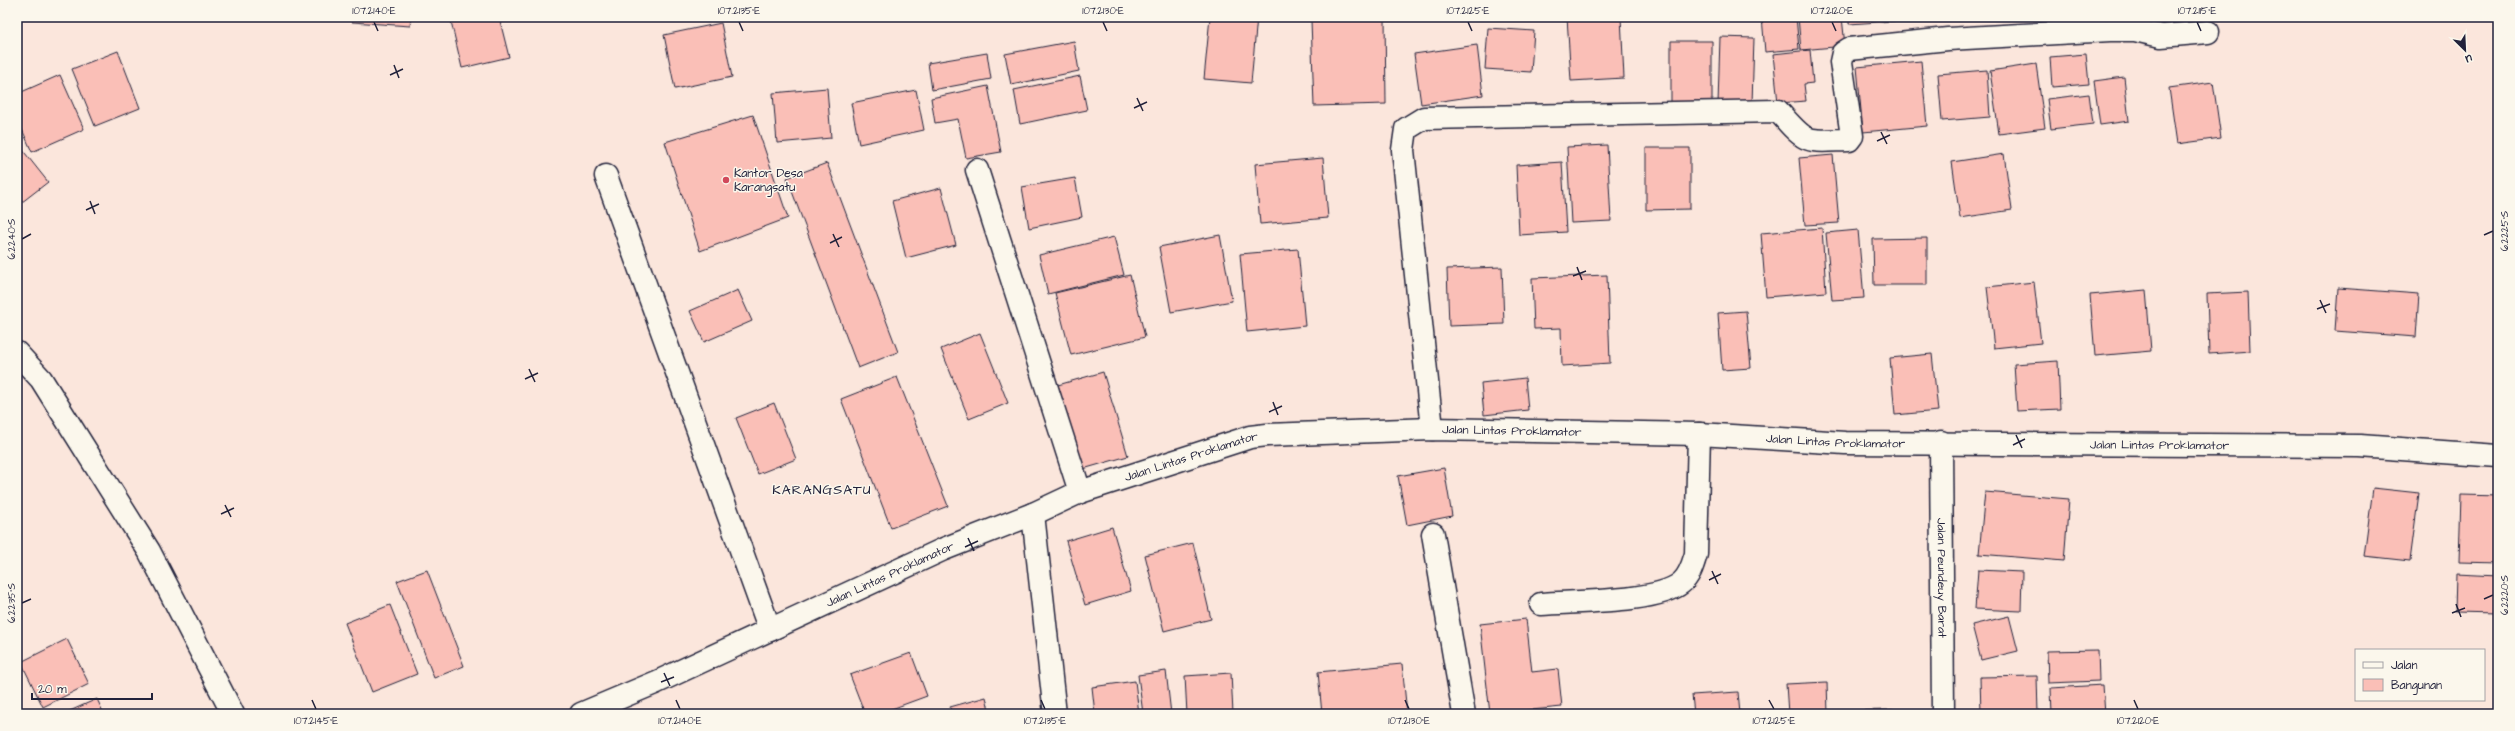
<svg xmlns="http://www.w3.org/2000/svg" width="2515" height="731" font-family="'Architects Daughter',sans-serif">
	<rect width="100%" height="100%" fill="#fbe6dc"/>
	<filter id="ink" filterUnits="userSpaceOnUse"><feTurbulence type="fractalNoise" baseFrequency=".025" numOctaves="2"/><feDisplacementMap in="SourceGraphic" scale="8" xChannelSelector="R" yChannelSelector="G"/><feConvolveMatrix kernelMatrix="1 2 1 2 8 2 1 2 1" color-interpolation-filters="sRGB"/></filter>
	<g filter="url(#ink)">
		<path fill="#fabfb7" stroke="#22223b" d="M352,17H411L410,26L352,22Z
			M450,17H499L509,57L462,68Z
			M1210,17H1257L1251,83L1204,79Z
			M1567,17H1621L1624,78L1571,81Z
			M1762,17H1796L1799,49L1765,52Z
			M1798,17H1842L1845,46L1801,50Z
			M1849,17H1908V20L1849,24Z
			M1385,18L1386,104L1314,106L1311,20Z
			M721,23L732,77L675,89L664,35Z
			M1488,28L1534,31L1531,72L1485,69Z
			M1720,37L1754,38L1752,104H1718Z
			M1074,41L1079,71L1011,85L1005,54Z
			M1671,41H1712V105H1671Z
			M1477,45L1483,95L1421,104L1414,54Z
			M1810,50L1813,83L1804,84L1806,101L1778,103L1773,54Z
			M118,51L140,108L95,126L72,69Z
			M987,53L991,79L932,90L928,63Z
			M2086,54L2089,84L2052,87L2050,57Z
			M1921,61L1927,126L1863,132L1857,67Z
			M2036,64L2045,128L1999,134L1990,71Z
			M1987,70L1990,117L1942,121L1938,74Z
			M60,75L84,129L32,152L17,118V94Z
			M1080,76L1087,110L1020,124L1014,90Z
			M2124,77L2129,121L2100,125L2094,81Z
			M2213,82L2221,138L2177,144L2169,88Z
			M988,86L1001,152L966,158L958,119L935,123L931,98Z
			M827,88L831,138L777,143L773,93Z
			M916,90L924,130L859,144L851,103Z
			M2089,94L2093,124L2051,129L2047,99Z
			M753,115L788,218L700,251L665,142Z
			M17,143L48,182L17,206Z
			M1607,145L1611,221L1571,223L1567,147Z
			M1646,148H1690V209L1646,210Z
			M2004,154L2012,210L1960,218L1952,162Z
			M1833,155L1839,223L1805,225L1799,158Z
			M1323,158L1328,218L1260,224L1255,164Z
			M1562,162L1566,232L1519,235L1516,165Z
			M827,163L898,352L858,368L787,178Z
			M1075,178L1082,217L1029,228L1022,187Z
			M941,188L956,245L906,258L892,201Z
			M1822,228L1826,292L1766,297L1761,233Z
			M1858,230L1864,298L1832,300L1826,233Z
			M1220,235L1232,301L1171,312L1159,247Z
			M1114,237L1124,275L1048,294L1039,255Z
			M1927,238V285H1874L1873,239Z
			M1298,249L1305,326L1247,332L1240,254Z
			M1502,267L1504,324L1449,326L1447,269Z
			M1130,275L1145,337L1071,355L1055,293Z
			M1607,275L1610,363L1562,366L1561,328L1534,329L1532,278Z
			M2034,282L2041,343L1994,348L1987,287Z
			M2338,288L2419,294L2416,337L2335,331Z
			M738,290L752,321L704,342L690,311Z
			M2146,290L2151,351L2095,356L2090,295Z
			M2248,292L2250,351L2209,354L2207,294Z
			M1746,311L1751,368L1722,370L1718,313Z
			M2494,325H2498V385Z
			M980,333L1008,403L969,419L941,349Z
			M1932,354L1938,411L1895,415L1890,358Z
			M2058,361L2060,409L2017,411L2014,364Z
			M1103,372L1128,456L1083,469L1058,385Z
			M897,377L948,506L891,528L841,399Z
			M1525,378L1528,410L1484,415L1481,383Z
			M774,403L796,459L758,474L736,418Z
			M1444,468L1452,516L1407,525L1398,476Z
			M2373,488L2419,493L2410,561L2364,556Z
			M1985,492L2069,499L2064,561L1979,554Z
			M2461,495L2498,496V563L2459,562Z
			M1112,527L1131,591L1085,605L1066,541Z
			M1193,543L1211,619L1164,631L1145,555Z
			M427,570L464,666L434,678L397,581Z
			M1978,570L2022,572L2021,611L1975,609Z
			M2456,574L2498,576V613L2455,612Z
			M390,605L417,674L372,692L345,623Z
			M2009,616L2018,651L1981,660L1972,625Z
			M1526,619L1532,672L1558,669L1562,707L1490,714L1480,624Z
			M67,639L89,684L43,707L21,662Z
			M2098,650L2099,681L2048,683L2047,651Z
			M911,653L927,696L878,714H865L850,675Z
			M1402,664L1407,714H1322L1318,672Z
			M1166,671L1171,714H1143L1138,675Z
			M1231,673L1233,714H1187L1185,676Z
			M2037,676L2038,714H1981L1980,677Z
			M1135,681L1139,714H1095L1092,687Z
			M1827,682L1828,714H1788L1786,684Z
			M2103,685L2105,714H2052L2051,688Z
			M1738,692L1740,714H1694L1692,695Z
			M986,697L990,714H952L950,707Z
			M97,699L104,714H63Z
			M1893,710V714H1834V711Z"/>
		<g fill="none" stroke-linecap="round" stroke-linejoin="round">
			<defs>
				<g id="street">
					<path d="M977,170L1080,492"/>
					<path d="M606,176L770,630"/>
					<path d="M17,353L41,379L149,551L233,714"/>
					<path d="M1432,429L1403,150L1406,129L1424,118L1778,111C1808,145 1804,141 1849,140L1852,136L1841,62L1843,53L1849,49L1948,39L2110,30H2135L2161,36L2208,32"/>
					<path id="s1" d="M1941,442L1943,714"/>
					<path d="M1033,514L1055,714"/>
					<path d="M1433,534L1464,714"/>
					<path d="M1541,604C1574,601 1657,603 1681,583C1690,576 1693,564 1696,554L1699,434"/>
					<path id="s2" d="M581,714L657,682L944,549L1033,514L1080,492L1250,437L1267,435L1432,429L1699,434L1845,443L2360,446L2498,456"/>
				</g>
			</defs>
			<use href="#street" stroke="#22223b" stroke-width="25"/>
			<use href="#street" stroke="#fbf7ec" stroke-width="22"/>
		</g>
	</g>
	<path fill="none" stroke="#22223b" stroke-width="1.5" d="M374,22L378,31M739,22L743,31M1103,22L1107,31M1468,22L1472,31M1832,22L1836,31M2197,22L2201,31M394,65L399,78M390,75L403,69M1137,98L1143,111M1134,108L1147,102M1881,132L1887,144M1877,141L1890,135M90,201L95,214M86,210L99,204M833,234L839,247M2484,235L2493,231M22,239L31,234M830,243L842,237M1577,267L1582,280M1573,276L1586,271M2320,300L2326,313M2317,309L2330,304M529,369L535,382M525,379L538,373M1273,402L1278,415M1269,412L1282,406M2016,435L2022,448M2013,445L2025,439M225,505L231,517M221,514L234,508M968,538L974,551M965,547L978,541M1712,571L1718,584M1709,580L1721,574M2484,599L2493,595M22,603L31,599M2456,604L2461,617M2452,613L2465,608M664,673L670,686M661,682L674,677M312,700L316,709M676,700L680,709M1041,700L1045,709M1405,700L1409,709M1769,700L1774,709M2134,700L2138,709"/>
	<circle fill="#d1495b" stroke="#fbf7ec" stroke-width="1.5" cx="726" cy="180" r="4"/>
	<g text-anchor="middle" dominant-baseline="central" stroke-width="3" stroke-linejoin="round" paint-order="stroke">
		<g font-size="12" fill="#22223b" stroke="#fbf7ec" text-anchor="start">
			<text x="734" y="173">Kantor Desa<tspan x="734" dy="14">Karangsatu</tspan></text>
		</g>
		<g font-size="12" fill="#22223b" stroke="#fbf7ec">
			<text stroke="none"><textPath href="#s2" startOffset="987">Jalan Lintas Proklamator</textPath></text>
			<text stroke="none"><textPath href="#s2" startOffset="1311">Jalan Lintas Proklamator</textPath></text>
			<text stroke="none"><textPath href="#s2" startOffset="1635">Jalan Lintas Proklamator</textPath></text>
			<text stroke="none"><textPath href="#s2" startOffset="663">Jalan Lintas Proklamator</textPath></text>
			<text stroke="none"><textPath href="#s2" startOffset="339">Jalan Lintas Proklamator</textPath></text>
			<text stroke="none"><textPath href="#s1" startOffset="136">Jalan Peundeuy Barat</textPath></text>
		</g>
		<g font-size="14" letter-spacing="1" fill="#22223b" stroke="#fbf7ec">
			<text x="822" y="490">KARANGSATU</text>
		</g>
	</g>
	<rect width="2515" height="731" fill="none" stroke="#fbf7ec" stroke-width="44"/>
	<rect x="2355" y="649" width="130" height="52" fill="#fbf7ec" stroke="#a4a2a5"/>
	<rect x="2363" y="662" width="20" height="6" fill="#fbf7ec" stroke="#a4a2a5"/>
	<text x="2391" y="669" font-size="12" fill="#22223b">Jalan</text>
	<rect x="2363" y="679" width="20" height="12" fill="#fabfb7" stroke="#a4a2a5"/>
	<text x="2391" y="689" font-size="12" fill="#22223b">Bangunan</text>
	<g transform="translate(2465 50) rotate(156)" stroke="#fbf7ec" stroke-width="3" paint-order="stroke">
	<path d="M0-3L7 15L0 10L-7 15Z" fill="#22223b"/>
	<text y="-6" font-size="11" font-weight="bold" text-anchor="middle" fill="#22223b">U</text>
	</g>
	<path d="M32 693v6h120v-6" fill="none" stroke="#22223b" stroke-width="2"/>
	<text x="38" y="693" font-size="12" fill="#22223b" stroke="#fbf7ec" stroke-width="3" paint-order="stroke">20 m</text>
	<rect x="22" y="22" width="2471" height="687" fill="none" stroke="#22223b" stroke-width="1.5"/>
	<g font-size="10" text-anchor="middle" fill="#22223b">
		<text x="374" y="14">107.2140°E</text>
		<text x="739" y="14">107.2135°E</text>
		<text x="1103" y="14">107.2130°E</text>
		<text x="1468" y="14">107.2125°E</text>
		<text x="1832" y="14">107.2120°E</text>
		<text x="2197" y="14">107.2115°E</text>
		<text transform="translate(2504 231) rotate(-90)" y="4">6.2225°S</text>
		<text transform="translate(11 239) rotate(-90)" y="4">6.2240°S</text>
		<text transform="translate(2504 595) rotate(-90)" y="4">6.2220°S</text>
		<text transform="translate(11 603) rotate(-90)" y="4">6.2235°S</text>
		<text x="316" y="724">107.2145°E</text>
		<text x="680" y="724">107.2140°E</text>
		<text x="1045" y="724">107.2135°E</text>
		<text x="1409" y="724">107.2130°E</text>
		<text x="1774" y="724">107.2125°E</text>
		<text x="2138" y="724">107.2120°E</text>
	</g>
</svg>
